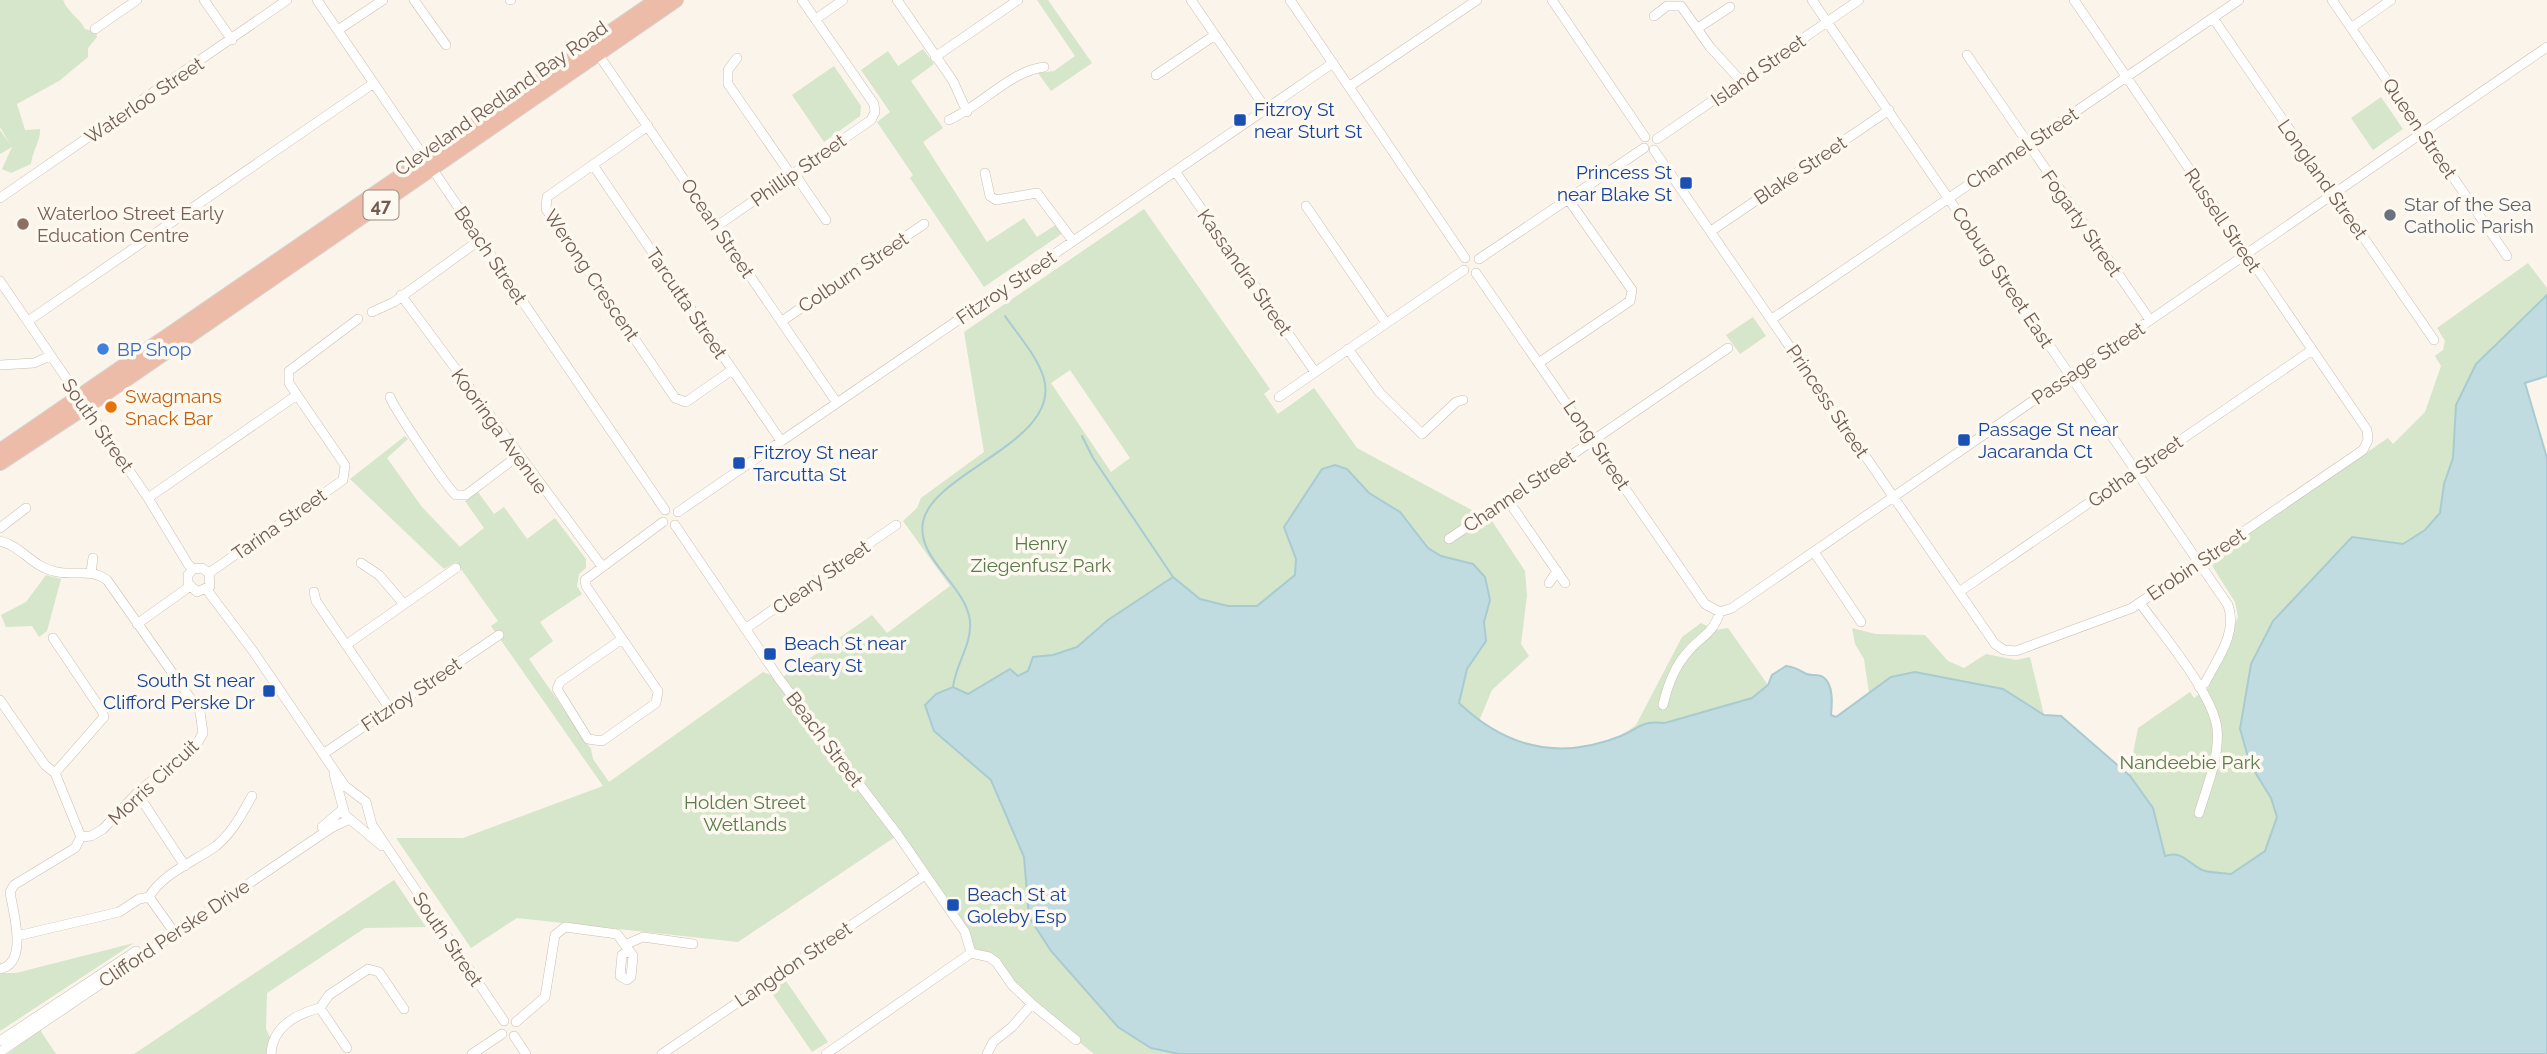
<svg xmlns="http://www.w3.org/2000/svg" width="2547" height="1054" font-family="Raleway,sans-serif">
	<rect width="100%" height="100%" fill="#faf4ea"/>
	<path fill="#d5e6ca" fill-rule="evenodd" d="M0,0H63C68,13 79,17 85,29L96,32L97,37L88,48V57L59,81L17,104L25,130L40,129C41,140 32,152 31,164L11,173L2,169L12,147L0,154V130L10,144L0,127Z
		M1037,0H1048L1092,63L1051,91L1038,73L1054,71L1075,56Z
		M923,49L934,64L911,81L943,128L923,142L987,242L1024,218L1037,237L1057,224L1063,233L984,287L910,178L913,175L877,122L890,112L861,70L888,51L898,66Z
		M834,66L861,106L860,116L824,142L792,95Z
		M2381,97L2403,129L2373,150L2351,118Z
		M1144,209L1270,389L1264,394L1278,414L1314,388L1357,448L1492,521L1525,571L1527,595L1521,644L1529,656L1492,690L1479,721C1486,726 1493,733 1501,737C1539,756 1604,751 1636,725L1682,637L1701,623L1715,630L1728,628L1768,685L1772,675L1786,666C1800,668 1808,675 1822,676L1832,698L1831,715L1836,717L1869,693L1864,659L1855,644L1852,628L1876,634L1925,635L1948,661L1964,668L1986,654L2016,660L2030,657L2044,715L2061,716L2129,775L2138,728L2190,692L2194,698L2208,688L2238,617L2235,602L2209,561L2388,438L2393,444L2425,412L2441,366L2435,356L2443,350L2445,341L2437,328L2528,263L2547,288V376L2525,383L2547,458V611L2350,855L1365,1054H1094L1032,1004L996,962L971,953L970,943L898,835L738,942L517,918L471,948L396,838H463L603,786L491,626L498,621L456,562L444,569L350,479L405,436L408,439L387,458L422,507L460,547L484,528L465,501L478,492L494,514L504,507L527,539L555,518L586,559V568L579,574L577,586L582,594L540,622L553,641L529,659L591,749L593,759L609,782L763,672L780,679L872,615L887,633L950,586L903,521L917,508L921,498L984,452L964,332ZM1070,370L1130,458L1111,472L1051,383Z
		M1753,317L1766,336L1740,354L1726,335Z
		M46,575L61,579L47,631L39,637L32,626L6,627L1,615L26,602Z
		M394,880L426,927L365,928L267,993L266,1029L271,1039V1054H134Z
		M134,943L0,1031V973H16Z
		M784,978L828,1042L812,1052L769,989Z
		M40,1030L56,1054H7Z"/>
	<path fill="#c1dce1" stroke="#a8cbd2" stroke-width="2" d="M2547,295V376L2525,383L2547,458V1054H1179L1151,1048L1118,1027L1051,951L1029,917L1024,857L991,780L934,731L925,705L936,694L953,687L968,694L1010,669L1018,676L1028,671L1033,657L1053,655L1077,647L1108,620L1173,577L1200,599L1228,606H1257L1295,575L1296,559L1284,527L1322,469L1335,465L1347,469L1369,493L1400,512L1428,548L1441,556L1473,564L1485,577L1490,600L1484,622L1486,641L1467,669L1459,703C1506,748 1559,761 1621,736C1640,728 1641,720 1665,723L1752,698L1768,685L1772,675L1786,666C1796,667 1799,670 1806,674C1811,676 1819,674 1823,677C1834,684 1832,705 1831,715L1836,717L1891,677L1915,672L2003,689L2044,715L2061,716L2130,776L2153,808L2165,856C2182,850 2188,863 2202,870C2210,873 2223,873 2231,874L2265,851L2277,817L2271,798L2250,764L2240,729L2251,664L2273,621L2352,537L2403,544L2425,530L2440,513L2444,484L2453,458L2456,405L2476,364Z"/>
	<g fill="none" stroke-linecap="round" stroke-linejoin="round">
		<path stroke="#a8cbd2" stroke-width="2" d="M1082,436L1093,458L1173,577
			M953,687C956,663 972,645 970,621C966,585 916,559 923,522C932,472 1061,442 1044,379C1038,357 1018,335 1005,316"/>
		<defs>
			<path id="minor" d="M204,0L232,40
				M317,0L665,510
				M414,0L446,45
				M510,0H511
				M897,0L953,81L967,112
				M1191,0L1266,109
				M1290,0L1465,258
				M1552,0L1645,137
				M1812,0L2228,605C2238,633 2217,659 2205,683L2199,687
				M2332,0L2507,256
				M1654,16L1667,6H1681L1710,47L1742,82
				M2213,18L2434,340
				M816,19L843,0
				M1698,28L1730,7
				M2351,28L2391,0
				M95,29L137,0
				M338,30L383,0
				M598,54L837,403
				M1967,55L2150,320
				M935,57L1018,0
				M737,58L728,70V84L791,175
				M1156,75L1215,35
				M1350,86L1477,0
				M949,120C982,105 1011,71 1044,67
				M648,126L547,197L546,209L675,398L686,402L732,370
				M1657,139L1859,0
				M1654,150L1995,644L2004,650L2016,651L2132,608L2363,450L2368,440L2367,430L2074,0
				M593,165L781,441
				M1175,171L1315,372
				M794,173L826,220
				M985,173L990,196L996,200L1037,193L1073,241
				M0,198L287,0
				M1306,206L1386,323
				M717,226L871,120L875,112L874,104L802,0
				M1711,231L1889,110
				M1479,259L1644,148
				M1476,273L1705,604L1720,612
				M0,281L148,498L188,564L193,569L202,568L209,573
				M401,295L601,565
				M372,312L394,302L481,239
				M1772,319L2239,0
				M28,321L374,83
				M782,321L924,224
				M1348,349L1380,393L1422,434L1456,402L1463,400
				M1540,362L1630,301L1632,290L1568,199
				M0,365L34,363L50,356
				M390,397C394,408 449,491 456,495H466L519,455
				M1279,397L1464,270
				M148,498L297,395L289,383V371L358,319
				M1507,499L1565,583
				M678,512L1333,63
				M675,525L780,680L898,835L965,932L971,953
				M0,528L26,508
				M1449,539L1728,348
				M0,541C21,546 32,566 53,571C73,577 89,567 107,580L200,712L203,733L198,742L137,793L103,829L91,836L81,837L75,848L14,885L10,892C13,912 29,963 0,969
				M1814,552L1861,622
				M361,563L379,575L403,603
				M193,569L188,575V583L197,592L210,586L209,573
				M91,572L93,558
				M209,573L343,480L345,465L297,395
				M1549,583L1557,571
				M207,590L253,651L345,786L366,802L372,825L504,1021
				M314,592L316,601L390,709
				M1959,592L2312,350
				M2140,603C2162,634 2212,692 2217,728C2220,756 2207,786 2199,813
				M1720,612L1732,608L2547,47
				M137,624L189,587
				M745,629L896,525
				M53,638L102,711L104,717L55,773
				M622,639L560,682L557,689L588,739L602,741L656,703L658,691L586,586L585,580L663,522
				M346,645L456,568
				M0,700L45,765L55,773L81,837
				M1663,705C1667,688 1674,668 1686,654C1700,636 1712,636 1720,612
				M323,754L499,635
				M334,774L345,815L382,846
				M137,793L185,866
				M322,827L343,809
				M149,897L174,932
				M17,936L119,912L139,899L149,897C163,873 194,862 216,846C232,833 242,814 252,796
				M627,944L643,937L693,944
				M971,953L989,957L996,962L1012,985L1032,1004L1076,1040
				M320,1008L347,1048
				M516,1022L545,997L555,935L565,927L617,934L633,956L631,977L627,980L620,976L622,955L628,951
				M514,1036L526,1054
				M0,1041L136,951
				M0,1052L331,828L350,819
				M271,1054C272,1028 295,1014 320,1008L329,995L368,969L379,972L404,1009
				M472,1054L502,1034
				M662,1054L925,875
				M826,1054L971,953
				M987,1054L993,1042L1012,1027L1032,1004"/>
			<path id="highway" d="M0,451L657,0
				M0,463L102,396L676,0"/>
		</defs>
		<use href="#minor" stroke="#cbbdb1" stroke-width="10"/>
		<use href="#highway" stroke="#d7d2ce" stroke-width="16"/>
		<use href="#minor" stroke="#fff" stroke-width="9"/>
		<use href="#highway" stroke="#ecbca9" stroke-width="14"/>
	</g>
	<g fill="#1a4fb4" stroke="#fdf8f0" stroke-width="2.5">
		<rect x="1233" y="113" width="14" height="14" rx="3.5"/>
		<rect x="1679" y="176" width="14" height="14" rx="3.5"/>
		<rect x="1957" y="433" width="14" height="14" rx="3.5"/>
		<rect x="732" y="456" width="14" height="14" rx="3.5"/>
		<rect x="763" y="647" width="14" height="14" rx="3.5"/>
		<rect x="262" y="684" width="14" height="14" rx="3.5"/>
		<rect x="946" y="898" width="14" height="14" rx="3.5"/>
	</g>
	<circle fill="#6b7280" stroke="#fdf8f0" stroke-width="2.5" cx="2390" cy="215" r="7"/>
	<circle fill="#8d6e63" stroke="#fdf8f0" stroke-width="2.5" cx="23" cy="224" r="7"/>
	<circle fill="#3f7fe0" stroke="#fdf8f0" stroke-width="2.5" cx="103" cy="349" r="7"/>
	<circle fill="#e8710a" stroke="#fdf8f0" stroke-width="2.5" cx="111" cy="407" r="7"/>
	<g text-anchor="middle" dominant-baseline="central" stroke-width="7" stroke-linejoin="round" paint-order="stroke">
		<rect fill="#fdf8f0" stroke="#9b8c80" stroke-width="2" x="363.5" y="190.5" width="35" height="29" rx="5"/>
		<g font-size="18" font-weight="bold" fill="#715d50">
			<text x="381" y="205">47</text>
		</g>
		<g font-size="19" fill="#715d50" stroke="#fdf8f0">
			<text transform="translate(1758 70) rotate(-35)">Island Street</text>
			<text transform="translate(501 98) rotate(-35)">Cleveland Redland Bay Road</text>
			<text transform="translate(144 100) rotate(-34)">Waterloo Street</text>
			<text transform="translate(2420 128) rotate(56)">Queen Street</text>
			<text transform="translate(2022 148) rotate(-34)">Channel Street</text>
			<text transform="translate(798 170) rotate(-35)">Phillip Street</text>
			<text transform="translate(1800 170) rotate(-34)">Blake Street</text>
			<text transform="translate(2323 179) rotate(55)">Longland Street</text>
			<text transform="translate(2223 220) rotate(56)">Russell Street</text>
			<text transform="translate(2082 223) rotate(55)">Fogarty Street</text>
			<text transform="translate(718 228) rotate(56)">Ocean Street</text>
			<text transform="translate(491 255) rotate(56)">Beach Street</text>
			<text transform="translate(853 272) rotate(-34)">Colburn Street</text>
			<text transform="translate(1245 272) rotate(55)">Kassandra Street</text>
			<text transform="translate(592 275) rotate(56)">Werong Crescent</text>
			<text transform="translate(2003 277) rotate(56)">Coburg Street East</text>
			<text transform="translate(1006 287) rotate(-34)">Fitzroy Street</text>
			<text transform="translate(687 303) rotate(56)">Tarcutta Street</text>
			<text transform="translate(2088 363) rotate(-34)">Passage Street</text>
			<text transform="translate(1828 401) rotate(56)">Princess Street</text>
			<text transform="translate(98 425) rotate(55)">South Street</text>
			<text transform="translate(500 431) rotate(54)">Kooringa Avenue</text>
			<text transform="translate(1597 445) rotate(56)">Long Street</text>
			<text transform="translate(2135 471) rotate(-35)">Gotha Street</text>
			<text transform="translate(1519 491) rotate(-34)">Channel Street</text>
			<text transform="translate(279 524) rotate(-35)">Tarina Street</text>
			<text transform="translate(2196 564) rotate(-34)">Erobin Street</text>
			<text transform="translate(821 577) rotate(-35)">Cleary Street</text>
			<text transform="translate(411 694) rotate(-34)">Fitzroy Street</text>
			<text transform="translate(825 739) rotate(53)">Beach Street</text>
			<text transform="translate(153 782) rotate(-43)">Morris Circuit</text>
			<text transform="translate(174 933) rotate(-34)">Clifford Perske Drive</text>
			<text transform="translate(448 939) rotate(56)">South Street</text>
			<text transform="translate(793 964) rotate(-34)">Langdon Street</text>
		</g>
		<g font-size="19" fill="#164399" stroke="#fdf8f0" text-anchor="start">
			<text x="1254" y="109">Fitzroy St<tspan x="1254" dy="22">near Sturt St</tspan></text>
			<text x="1672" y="172" text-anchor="end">Princess St<tspan x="1672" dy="22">near Blake St</tspan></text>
			<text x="1978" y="429">Passage St near<tspan x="1978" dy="22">Jacaranda Ct</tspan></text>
			<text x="753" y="452">Fitzroy St near<tspan x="753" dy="22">Tarcutta St</tspan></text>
			<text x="784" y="643">Beach St near<tspan x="784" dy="22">Cleary St</tspan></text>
			<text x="255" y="680" text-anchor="end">South St near<tspan x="255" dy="22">Clifford Perske Dr</tspan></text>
			<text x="967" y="894">Beach St at<tspan x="967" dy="22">Goleby Esp</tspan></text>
		</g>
		<g font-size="19" fill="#5b616d" stroke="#fdf8f0" text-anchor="start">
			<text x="2404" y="204">Star of the Sea<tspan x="2404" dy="22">Catholic Parish</tspan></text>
		</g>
		<g font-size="19" fill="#785e54" stroke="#fdf8f0" text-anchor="start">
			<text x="37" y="213">Waterloo Street Early<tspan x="37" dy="22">Education Centre</tspan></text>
		</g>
		<g font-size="19" fill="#366cbe" stroke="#fdf8f0" text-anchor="start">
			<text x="117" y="349">BP Shop</text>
		</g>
		<g font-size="19" fill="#c56008" stroke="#fdf8f0" text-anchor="start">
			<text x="125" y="396">Swagmans<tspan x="125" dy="22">Snack Bar</tspan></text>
		</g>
		<g font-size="19" fill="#5a7b4d" stroke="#fdf8f0">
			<text x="1041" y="543">Henry<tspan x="1041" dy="22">Ziegenfusz Park</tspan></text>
			<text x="2190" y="762">Nandeebie Park</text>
			<text x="745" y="802">Holden Street<tspan x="745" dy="22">Wetlands</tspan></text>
		</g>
	</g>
</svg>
